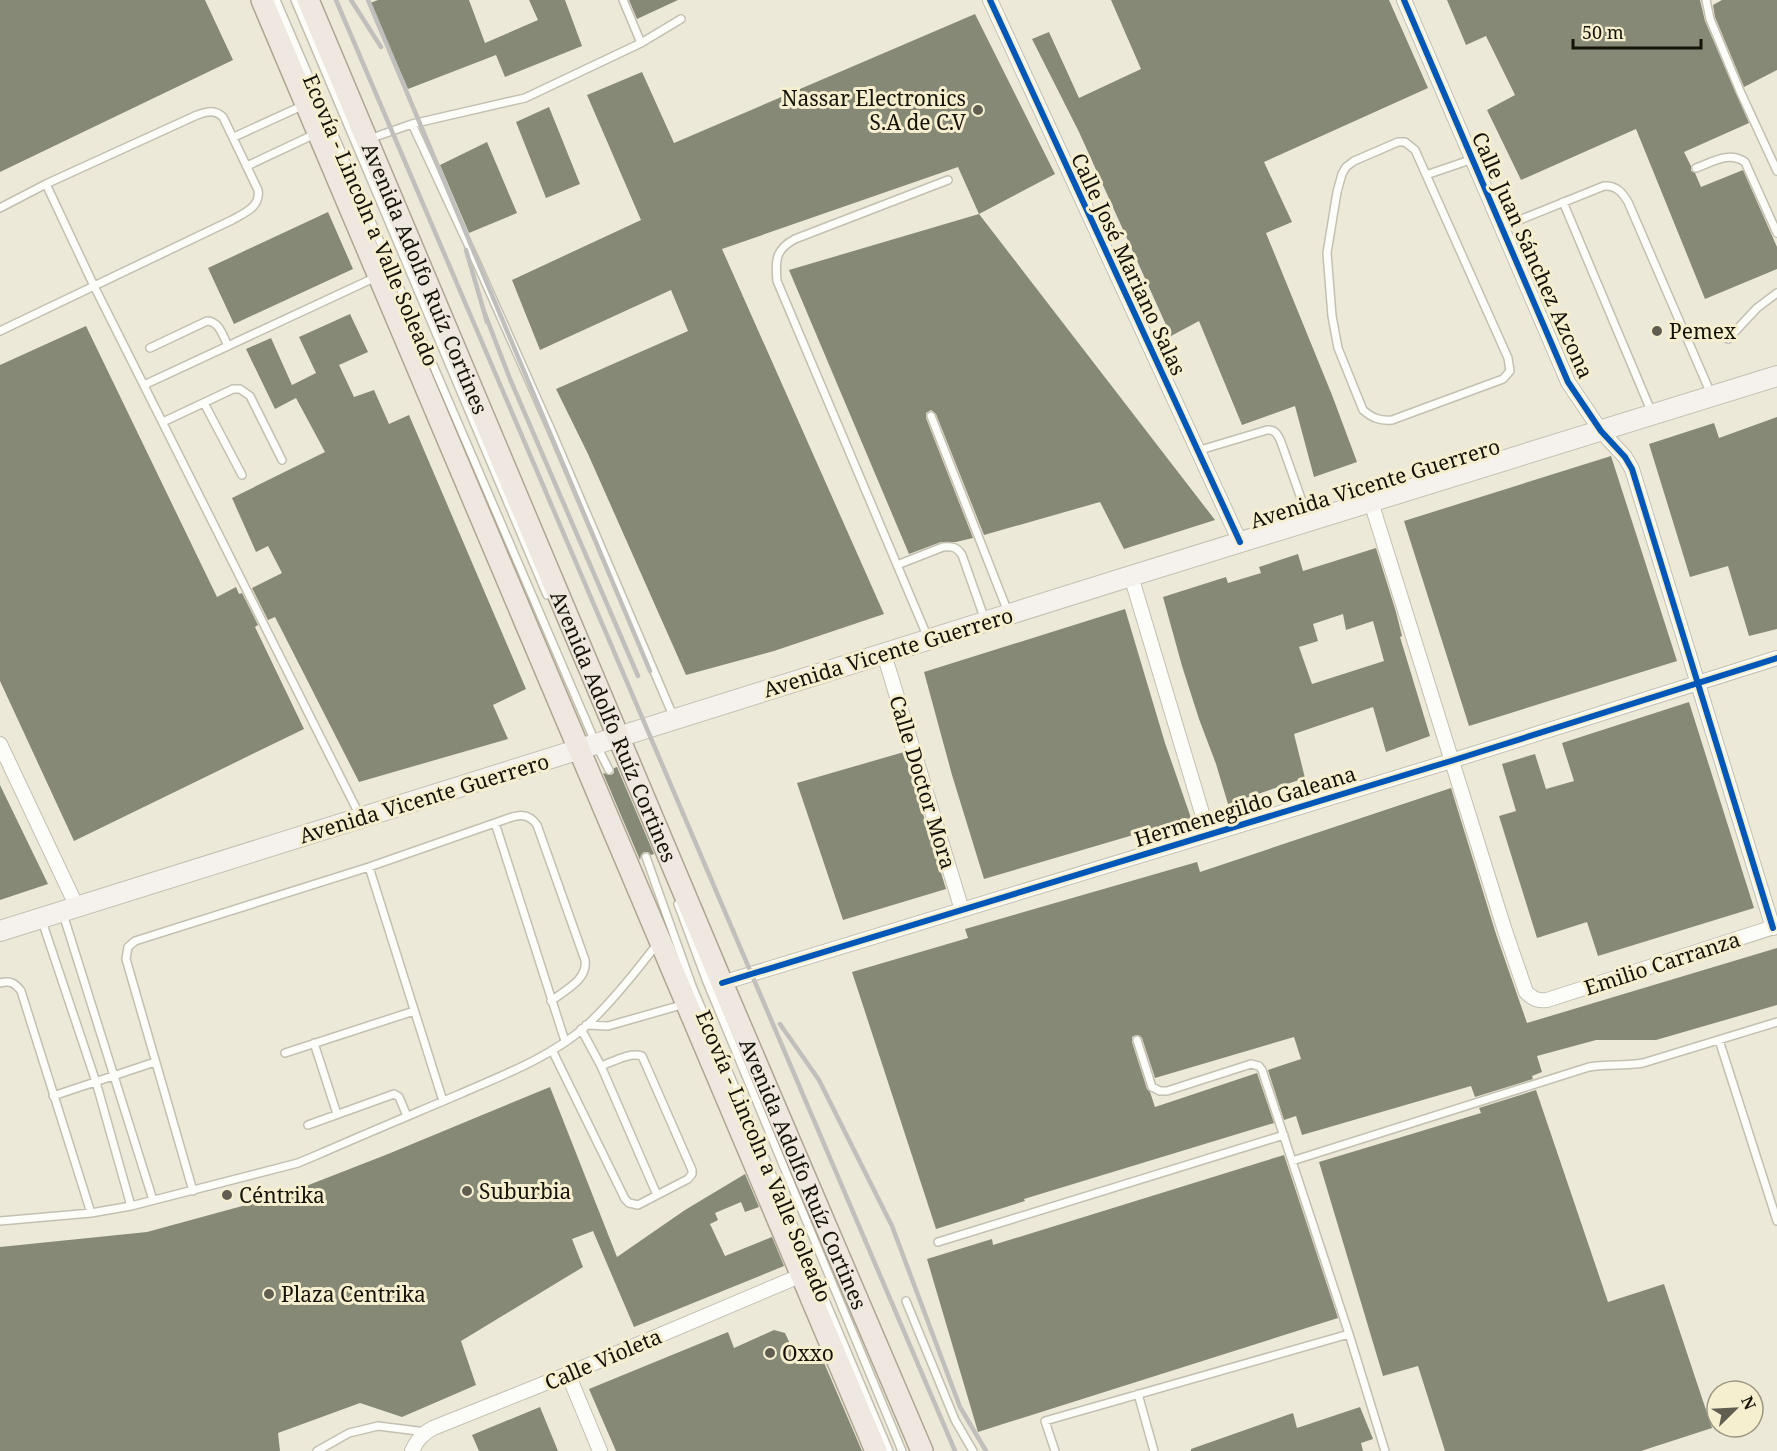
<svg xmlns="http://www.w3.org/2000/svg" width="1777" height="1451" font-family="'Noto Serif',serif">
	<rect width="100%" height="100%" fill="#ede9d8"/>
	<path fill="#878977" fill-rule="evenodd" d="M0,0H205L233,60L0,172Z
		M378,0H469L485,43L538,20L529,0H565L582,46L505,77L496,55L408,89L370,3Z
		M629,0H678L637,19Z
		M1111,0H1389L1428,88L1264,162L1292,222L1266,233L1332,395L1357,462L1314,477L1295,406L1242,425L1199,321L1171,336L1079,132L1032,39L1049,32L1079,98L1141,69Z
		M1447,0H1700L1705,21L1749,123L1684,152L1691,166V171L1695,173L1701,187L1743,170L1777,247V269L1705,299L1636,129L1521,180L1487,110L1515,95L1486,36L1466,45Z
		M1722,0H1777V70L1744,87L1715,17L1713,5Z
		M975,14L1055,174L979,214L958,167L722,249L884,614L774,651L686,675L588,454L556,389L688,331L671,290L540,350L512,280L641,220L587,95L642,72L674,143Z
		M549,107L580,184L546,198L516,122Z
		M487,142L517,213L469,233L440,165Z
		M328,212L353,269L234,324L208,268Z
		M979,214L1215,520L1124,549L1100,502L984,535L936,414L931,410L926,413V418L973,538L956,542H941L909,554L789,270Z
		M350,314L368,352L339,365L354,397L374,390L389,424L409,415L526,689L493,705L508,739L359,782L275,617L268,620L252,588L282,573L268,546L256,552L232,498L325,452L296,398L275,409L246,349L271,338L292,385L316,373L299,337Z
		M86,326L217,597L236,587L239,594L242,593L258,625L255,627L304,729L74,841L0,681V365Z
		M1777,417V629L1749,636L1728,566L1690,577L1649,444L1714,423L1719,438Z
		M1611,456L1677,661L1469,726L1404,521Z
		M1376,548L1396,612L1402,636L1400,637L1430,736L1386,752L1373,707L1294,734L1305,778L1228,804L1216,764L1199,719L1182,666L1163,597L1226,577L1228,583L1261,573L1259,567L1298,554L1303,571ZM1343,614L1346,630L1373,621L1384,661L1312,684L1299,647L1318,641L1313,624Z
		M1125,609L1165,743L1191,818L984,879L952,775L924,672Z
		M1689,702L1754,908L1598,956L1587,922L1537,938L1499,816L1516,811L1502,764L1535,754L1546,789L1574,781L1562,743Z
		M904,752L946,889L843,920L797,783Z
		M617,767L654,854L651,855L648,852H644L641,855L640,860L603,773L611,775L614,773V768Z
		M0,785L48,884L0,900Z
		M1451,788L1496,934L1527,1023L1777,948V1005L1656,1040H1596L1537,1056L1542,1072L1532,1076L1533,1079L1475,1097L1471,1086L1302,1135L1296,1116L1284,1120L1268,1070L1301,1059L1294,1037L1155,1078L1142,1038L1140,1036L1136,1035L1132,1037V1042L1147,1089L1150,1092L1155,1107L1257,1073L1274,1123L1024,1199L1025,1201L936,1229L852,972L968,938L965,929L1197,862L1200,872Z
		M550,1087L617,1257L685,1210L745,1174L759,1207L745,1212L741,1202L715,1213L718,1220L710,1224L725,1256L772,1237L784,1266L634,1327L593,1231L572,1239L583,1267L461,1341L476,1385L402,1417L360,1403L278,1433L280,1451H0V1247L147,1232L283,1195L388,1154Z
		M1536,1090L1608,1302L1664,1284L1712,1428L1641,1451H1445L1418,1366L1383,1376L1319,1162L1481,1113L1479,1108Z
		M1284,1155L1338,1318L978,1432L927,1259L992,1239L993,1245Z
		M774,1330L785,1333L798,1361L819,1351L862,1451H616L589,1389L728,1332L734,1348Z
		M540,1407L558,1451H479L472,1435Z
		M1360,1407L1373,1439L1361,1443L1363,1451H1191V1449L1293,1413L1297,1428Z"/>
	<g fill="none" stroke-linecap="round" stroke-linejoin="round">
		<defs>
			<path id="lane" d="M276,0L596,744L609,770
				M295,0L547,595
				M623,0L641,43
				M1706,0L1710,19L1740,91L1777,171
				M412,124L525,98L641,43L681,19
				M234,137L304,105
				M369,139L412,124L479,268L551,430L674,718
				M1398,142H1405L1415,150L1508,358L1510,371L1503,379L1392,420C1380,421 1372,418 1363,410L1338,348L1332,316L1327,253L1337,192L1342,174L1346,167L1354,161Z
				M247,166L315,134
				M1696,168C1713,162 1728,151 1745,162L1777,233
				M1426,175L1473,159
				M46,184L94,286L360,816
				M1563,202L1652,413
				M0,208L46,184L197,115C207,112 214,109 223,117L258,190C261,207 244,213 232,220L0,331
				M1502,227L1604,186C1616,185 1622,192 1628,202L1711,394
				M1728,339L1757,308L1777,293
				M150,348L207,321C219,321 223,336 228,346
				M144,385L376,277
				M204,403L242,475
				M931,416L1008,612
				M163,422L233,389H240L250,396L282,460
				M1197,451L1267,430C1275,429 1278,435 1281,442L1308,518
				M897,565L943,547C952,546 957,547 962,555L985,620
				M928,638L777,281C775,259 776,249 795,239L948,180
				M495,823C511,818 525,808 537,825L585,960C588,980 565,990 551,1001
				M646,857L692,986L889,1451
				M369,867L443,1101
				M678,904L707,982L902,1451
				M63,914L153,1200
				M42,921L96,1082L131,1206
				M0,983C10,980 15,983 21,991L91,1213
				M586,1025L608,1026L685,1004
				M581,1029L601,1066L657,1195
				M1137,1040L1152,1087L1160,1091H1167L1251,1064L1259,1066L1262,1070L1349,1334L1385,1451
				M1719,1040L1777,1221
				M314,1043L337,1114
				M552,1050L625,1199L629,1203L638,1205L688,1179L692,1174V1170L642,1056C629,1052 613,1062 601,1066
				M285,1053L414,1011
				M53,1096L155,1062
				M308,1125L394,1094L399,1097L407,1116
				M1292,1161L1589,1067C1607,1064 1625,1066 1643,1063L1777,1022
				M193,1191L126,959L128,947L135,941L369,867L495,823L565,1041
				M0,1221L91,1213L131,1206L298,1163L317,1155C365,1134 413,1114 460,1094C503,1075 549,1058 585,1027C611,1003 635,973 657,944
				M938,1242L1284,1135
				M906,1301L955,1420L973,1451
				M1138,1394L1154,1451
				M317,1451L349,1433L378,1426L426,1432
				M1055,1451L1045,1421L1349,1334"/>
			<path id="street" d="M990,0L1240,542
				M1404,0L1568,382L1601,431L1625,457L1632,469L1773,928
				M1371,502L1505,931L1526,992C1533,999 1537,1001 1547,1000L1777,926
				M1131,576L1208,833
				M884,654L962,910
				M0,744L77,907
				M722,983L1451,761L1777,658
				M568,1374L600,1451
				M412,1451C417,1440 422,1434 433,1428L568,1374L802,1275"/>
			<path id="secondary" d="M0,931L1131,576L1777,376"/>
			<g id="primary">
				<path d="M262,0L876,1451"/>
				<path id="s1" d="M308,0L722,983L922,1451"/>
			</g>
		</defs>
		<use href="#lane" stroke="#c3c0b2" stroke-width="10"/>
		<use href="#street" stroke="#c3c0b2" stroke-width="16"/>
		<use href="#secondary" stroke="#c3c0b2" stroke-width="22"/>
		<use href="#primary" stroke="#afa593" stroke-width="24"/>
		<use href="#lane" stroke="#fcfcf9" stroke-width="7"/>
		<use href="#street" stroke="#fcfcf9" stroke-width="14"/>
		<use href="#secondary" stroke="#f5f2ed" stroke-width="20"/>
		<use href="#primary" stroke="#eee8e0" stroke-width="21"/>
		<path stroke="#c0bfbb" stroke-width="4.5" d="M336,0L955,1451
			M351,0L381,47
			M368,0L650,671
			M466,250L487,322
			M485,314L510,379L638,676
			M780,1024L819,1080L892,1226L960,1407L986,1451"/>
		<defs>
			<path id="cycleway" d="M990,0L1240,542
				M1404,0L1568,382L1601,431L1625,457L1632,469L1773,928
				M722,983L1451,761L1777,658"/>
		</defs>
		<use href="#cycleway" stroke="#f5efd0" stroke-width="10"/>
		<use href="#cycleway" stroke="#0057b8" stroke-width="6"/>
	</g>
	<g fill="#615e51" stroke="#f5efd0" stroke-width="2">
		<circle cx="978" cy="110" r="6"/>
		<circle cx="1657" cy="331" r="6"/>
		<circle cx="467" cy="1191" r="6"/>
		<circle cx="227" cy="1195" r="6"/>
		<circle cx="269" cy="1294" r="6"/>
		<circle cx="770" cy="1353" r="6"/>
	</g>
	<g text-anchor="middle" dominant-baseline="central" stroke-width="6" stroke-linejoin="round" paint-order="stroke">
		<g font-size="21" fill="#151308" stroke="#f5efd0" text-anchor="start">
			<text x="966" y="98" text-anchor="end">Nassar Electronics<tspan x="966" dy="24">S.A de C.V</tspan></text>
			<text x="1669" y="331">Pemex</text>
			<text x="479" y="1191">Suburbia</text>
			<text x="239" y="1195">Céntrika</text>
			<text x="281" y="1294">Plaza Centrika</text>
			<text x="782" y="1353">Oxxo</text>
		</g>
		<g font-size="21" fill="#151308" stroke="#f5efd0">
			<text transform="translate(371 220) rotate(67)">Ecovía - Lincoln a Valle Soleado</text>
			<text transform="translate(1533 255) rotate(66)">Calle Juan Sánchez Azcona</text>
			<text transform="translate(1129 264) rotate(65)">Calle José Mariano Salas</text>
			<text stroke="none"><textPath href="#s1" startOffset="302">Avenida Adolfo Ruíz Cortines</textPath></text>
			<text transform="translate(1375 483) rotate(-17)">Avenida Vicente Guerrero</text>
			<text transform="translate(888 652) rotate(-17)">Avenida Vicente Guerrero</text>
			<text stroke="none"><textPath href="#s1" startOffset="788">Avenida Adolfo Ruíz Cortines</textPath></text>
			<text transform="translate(923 782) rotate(73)">Calle Doctor Mora</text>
			<text transform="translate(424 798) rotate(-17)">Avenida Vicente Guerrero</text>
			<text transform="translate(1245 806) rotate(-17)">Hermenegildo Galeana</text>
			<text transform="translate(1662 963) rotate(-18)">Emilio Carranza</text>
			<text transform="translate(764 1156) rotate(67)">Ecovía - Lincoln a Valle Soleado</text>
			<text stroke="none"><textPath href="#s1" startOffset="1274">Avenida Adolfo Ruíz Cortines</textPath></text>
			<text transform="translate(603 1359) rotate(-23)">Calle Violeta</text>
		</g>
	</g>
	<g transform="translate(1735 1409) rotate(66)"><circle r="28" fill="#f5efd0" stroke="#9b9780" stroke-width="1.5"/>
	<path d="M0-4.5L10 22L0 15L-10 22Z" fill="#615e51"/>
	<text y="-9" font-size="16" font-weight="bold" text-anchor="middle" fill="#151308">N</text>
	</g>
	<path d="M1573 39v9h128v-9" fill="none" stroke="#151308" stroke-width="3"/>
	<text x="1582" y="39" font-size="18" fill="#151308" stroke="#f5efd0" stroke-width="4.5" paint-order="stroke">50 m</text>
</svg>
